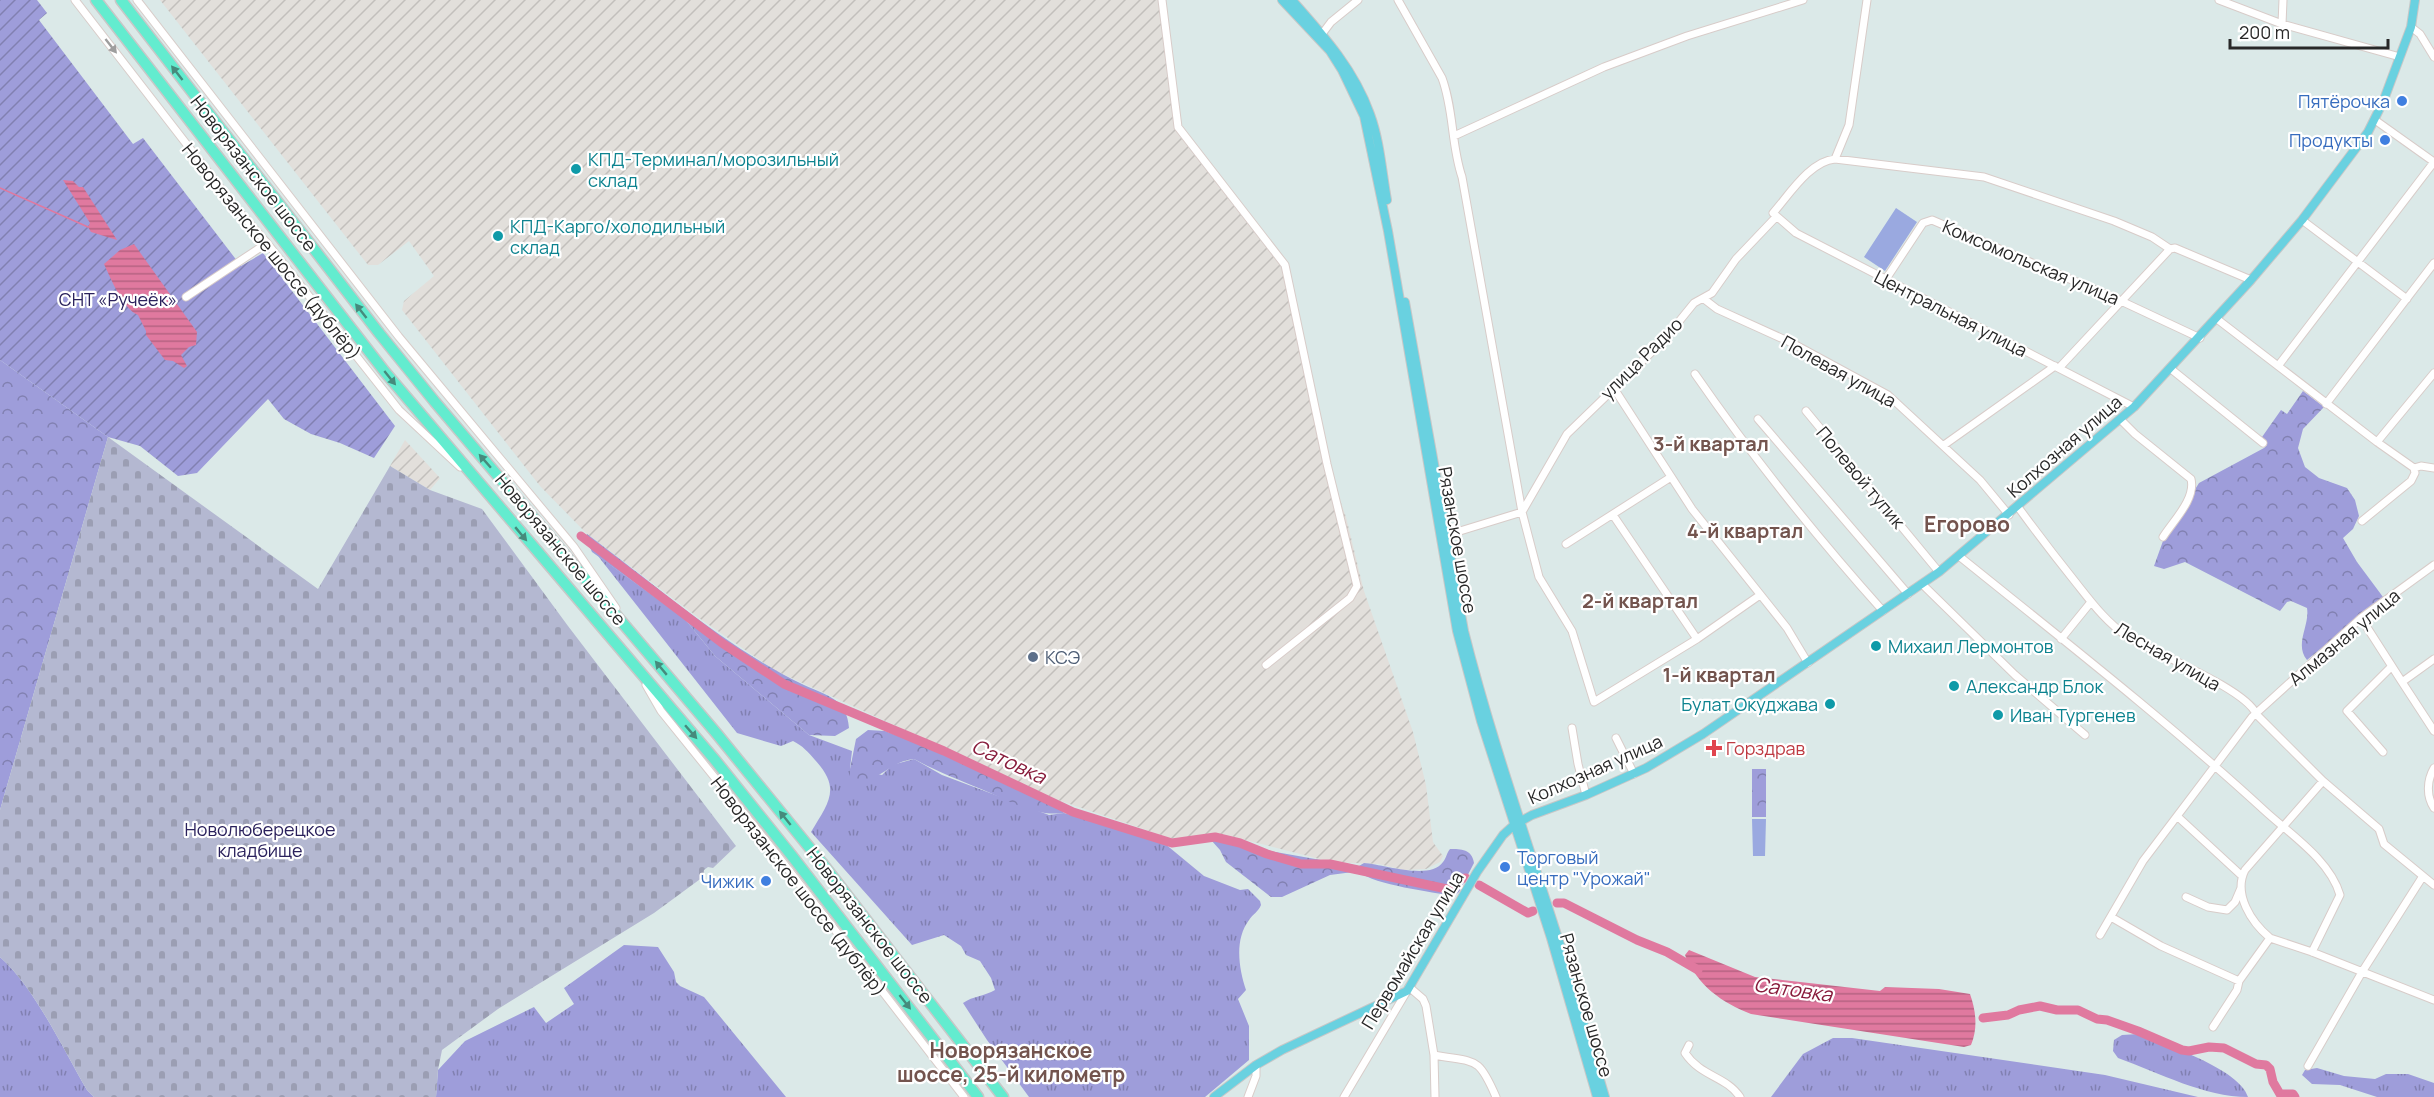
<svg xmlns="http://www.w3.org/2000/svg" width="2434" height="1097" font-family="Manrope,sans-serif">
	<defs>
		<pattern id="industrial-furrows" width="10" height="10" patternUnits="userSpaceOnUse" patternTransform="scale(1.5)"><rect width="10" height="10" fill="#e2dfdb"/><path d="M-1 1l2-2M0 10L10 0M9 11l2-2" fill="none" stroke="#c2bfbc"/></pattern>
		<pattern id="grass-tufts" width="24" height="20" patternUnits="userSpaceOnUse" patternTransform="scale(1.5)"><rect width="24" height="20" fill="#9e9dda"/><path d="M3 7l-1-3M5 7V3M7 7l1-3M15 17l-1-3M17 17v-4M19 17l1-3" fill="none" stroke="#8180b1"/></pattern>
		<pattern id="forest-crowns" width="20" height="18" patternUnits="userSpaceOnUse" patternTransform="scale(1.5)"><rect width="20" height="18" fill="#9e9dda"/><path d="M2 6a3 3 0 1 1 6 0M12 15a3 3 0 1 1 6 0" fill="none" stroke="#8180b1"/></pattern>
		<pattern id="cemetery-stones" width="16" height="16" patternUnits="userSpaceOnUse" patternTransform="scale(1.5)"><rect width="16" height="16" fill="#b4b8d1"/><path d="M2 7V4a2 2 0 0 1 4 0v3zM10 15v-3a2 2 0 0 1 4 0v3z" fill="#9b9eb3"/></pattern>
		<pattern id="garden-furrows" width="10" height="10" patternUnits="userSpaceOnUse" patternTransform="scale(1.5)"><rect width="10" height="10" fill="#9e9dda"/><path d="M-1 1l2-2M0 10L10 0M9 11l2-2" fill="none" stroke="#8180b1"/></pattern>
		<pattern id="water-rules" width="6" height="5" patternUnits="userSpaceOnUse" patternTransform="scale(1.5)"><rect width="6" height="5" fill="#e0799f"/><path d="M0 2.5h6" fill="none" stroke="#b66382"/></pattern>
	</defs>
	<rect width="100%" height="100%" fill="#dbe9e8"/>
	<path fill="url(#industrial-furrows)" d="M160,0H1162L1179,129L1285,265L1324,455L1346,517L1364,591L1413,732L1426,785L1433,842L1443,856L1440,862L1426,869L1403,870L1379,864L1331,862L1223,834L1176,840L1058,800L774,670L699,618L587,534L540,486L402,310L404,301L434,276L409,241L378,265H368Z
		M405,440L440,478L430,490L390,466Z"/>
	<path fill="url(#grass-tufts)" d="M598,556L684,618L715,656L809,735L852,751L850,769L882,775L892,765L914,759L942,775L1049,815L1064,813L1164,843L1204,876L1240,890L1248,889L1260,901L1261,905C1258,912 1253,914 1249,920C1234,940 1239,969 1246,990L1238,999L1249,1026V1060L1205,1097H1029L987,1040L963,1003C973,996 985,996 995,990L991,978L980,961L966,955L961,946L944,935L912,945L811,832C828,803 842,789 815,760C808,752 803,746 793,741L781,746L737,733Z
		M624,945L658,947L674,972L676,982L680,986L704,997L786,1097H436L438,1070L465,1041L534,1007L546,1023L574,1004L564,988Z
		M0,957C35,988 63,1049 87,1090L94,1097H0Z
		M2138,1034C2164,1044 2240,1069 2248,1097C2204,1097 2160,1073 2118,1058L2113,1051L2114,1040L2122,1035Z
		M1833,1038H1852L2105,1075L2198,1097H1771L1803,1054Z
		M2317,1068L2344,1076L2375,1079L2386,1074H2408L2434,1083V1097H2377L2340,1085L2312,1084L2302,1075L2305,1070Z"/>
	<path fill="url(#forest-crowns)" d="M0,360L108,437L0,810Z
		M2303,391L2324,407L2303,429L2298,448L2305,467L2319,478L2347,488L2355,500L2359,516L2353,529L2343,538L2357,562L2383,597L2307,660C2294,644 2310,626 2307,608L2291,601L2287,602L2280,611L2185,562L2164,569L2154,566L2163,541L2199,483L2264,448L2267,445L2262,437L2281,410L2287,414Z
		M587,534C657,586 725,647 804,685C828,696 847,699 849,728L835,736L809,735L715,656L684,618L592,552L585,537Z
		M868,730L885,731L938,751L1057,805L1064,813C1034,817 1008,800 981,789C957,779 938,772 914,759C886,762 880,785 850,781V769L856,739Z
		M1752,769H1766V817H1752Z
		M1221,836L1270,851L1349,865L1353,866V872L1330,875L1282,897H1271L1226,862L1220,850L1211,840Z
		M1450,849C1461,849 1472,849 1474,863L1459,892L1454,896C1432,892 1375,885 1359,872V866L1364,863C1383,864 1430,881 1443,862C1447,857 1446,854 1450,849Z"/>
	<path fill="url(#cemetery-stones)" d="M108,437L318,589L390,466L430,490L482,509L568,626L736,846L713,868L708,867L704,870L703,877L654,913L498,1009L442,1050L438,1070L436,1097H94L87,1090C63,1049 35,988 0,957V810Z"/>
	<path fill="url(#garden-furrows)" d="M0,0H37L47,13L39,20L133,144L143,138L241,266L263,253L395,426L374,458L340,443L311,434L284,419L268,399L197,473L178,476L140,446L108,437L0,360Z"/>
	<path fill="#9aa9e0" d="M1896,208L1917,222L1885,271L1864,257Z
		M1752,819H1766L1765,856H1753Z"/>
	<path fill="url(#water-rules)" d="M63,180L73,181L79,187H83L117,240L91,232L88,227L90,223Z
		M134,244L197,332L196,345L189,347L181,355L187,366L184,368L173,361L165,360L146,335V331L138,315C123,309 111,279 104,264L120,250Z
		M1689,950L1755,977L1880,991L1885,987L1939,989L1970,994C1976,1011 1978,1028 1971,1045L1964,1047L1751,1014C1722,1003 1697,985 1685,955Z"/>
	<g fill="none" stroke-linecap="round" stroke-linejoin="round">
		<path stroke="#e0799f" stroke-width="1.5" d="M0,188L88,227"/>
		<path stroke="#e0799f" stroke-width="9" d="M581,536L722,643L784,684L944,751L1073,812L1172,843L1215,837L1240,843L1267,854L1301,864H1330L1447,889L1451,888L1458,879L1466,878
			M1479,885L1528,913L1533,911
			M1557,903H1564L1637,940L1667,952L1698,970
			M1983,1018L2008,1015L2019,1010L2040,1006L2057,1010H2078L2097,1019L2107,1020L2138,1031L2182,1050L2189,1051L2209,1047L2224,1048L2256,1064L2266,1065L2270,1069L2273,1082L2280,1094H2293L2295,1097"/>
		<defs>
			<path id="minor" d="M75,0L236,208L267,243L399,410L460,467
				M137,0L399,337L574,547L616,608
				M1162,0L1178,127L1285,265L1327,464L1357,586L1350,598L1266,665
				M1398,0L1442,78C1454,110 1451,145 1462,177L1522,512L1539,577L1572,631L1594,702L1697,639L1760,595
				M2219,0L2282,24L2400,57
				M2282,24L2283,0
				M2411,27L2420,34L2434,57
				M1322,34L1331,22L1358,0
				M2375,120L2434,162
				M1454,136L1604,67L1687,36L1803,0
				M1835,159L1849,125L1867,0
				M2302,220L2407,299
				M1886,279L1923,223L1932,220L2121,301L2200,338
				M186,297L267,243
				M1704,299L1717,309L1792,343L1888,395L1980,480L2009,515
				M2217,319L2377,442
				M2278,366L2434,162
				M2059,368L2170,249L2175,248L2251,280
				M2171,369L2263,443
				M2434,373L2377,442L2414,468L2421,466L2434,468
				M1695,374C1754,459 1814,534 1883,611
				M1613,387L1692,509L1787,628L1808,663
				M2326,404L2434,263
				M2134,407L1796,233L1773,213C1789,195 1810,161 1835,159L1984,177L2114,221L2152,237L2170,249
				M1806,411L1939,572
				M1758,419L1908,594
				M2120,419L2135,434L2191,479C2196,499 2173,521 2163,537
				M1944,445L2055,366
				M2018,507C2037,533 2057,559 2077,584C2092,603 2107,623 2128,637C2154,653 2246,689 2256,714L2323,781L2379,829L2384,844L2423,876L2362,972L2308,1066
				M1613,515L1697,639
				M2362,521L2411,481L2415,473L2414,468
				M1447,535L1522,512L1567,434L1664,340L1694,303L1712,293L1736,259L1776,217
				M1566,544L1671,477
				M1959,556C2062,639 2167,721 2265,811C2290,834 2330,860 2340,895L2312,952
				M1922,584L2015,675L2085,735
				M2361,618L2402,682L2434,659
				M2061,639L2091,602
				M2402,682L2434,731
				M646,685L661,711L774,851L964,1097
				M1572,728L1578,764L1586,795
				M1616,738L1634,774
				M2383,752L2347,711L2391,667
				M2434,768C2427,780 2426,796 2434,808
				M2177,816L2242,876
				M2423,876L2434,885
				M2186,897L2208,907L2227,910L2235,902L2241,888
				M2111,917L2161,946L2239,981
				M2100,935L2143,861L2252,717L2361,618L2434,565
				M2270,938L2312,952L2434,1000
				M1409,987L1423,999L1426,1006L1434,1055L1435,1097
				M2213,1027L2237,990L2239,981L2270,938C2251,922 2233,894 2245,870L2323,781
				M1689,1045L1685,1053C1701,1077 1726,1076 1740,1097
				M1434,1055C1476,1063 1478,1055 1496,1097
				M1248,1097L1256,1076V1065
				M1344,1097L1407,991"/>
			<path id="major" d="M1282,0L1330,51L1342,70L1364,116L1388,231L1457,631L1481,721L1551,938L1597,1097
				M1292,0C1323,35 1354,69 1370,114C1380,141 1382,172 1387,200
				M1405,302L1464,631C1490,734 1525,834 1557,935C1574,989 1589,1043 1605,1097
				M1214,1097L1256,1065L1282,1050L1407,991L1477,872L1503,835L1514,825L1532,815L1586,795L1646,768L1703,734L1939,572L2134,407L2251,280L2302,220L2368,132L2383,102L2411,27L2415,0"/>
			<path id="highway" d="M96,0L385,372L715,760L792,856L978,1097
				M121,0L379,333L435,402L717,734L822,863L1003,1097"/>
		</defs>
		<use href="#minor" stroke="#d8ccc9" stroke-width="9"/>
		<use href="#major" stroke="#c7c7c7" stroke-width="10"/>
		<use href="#highway" stroke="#c7c7c7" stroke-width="13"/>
		<use href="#minor" stroke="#fff" stroke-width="7"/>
		<use href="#major" stroke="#69d1e0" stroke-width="8"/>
		<use href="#highway" stroke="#63eccf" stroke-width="10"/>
	</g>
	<defs><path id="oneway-solid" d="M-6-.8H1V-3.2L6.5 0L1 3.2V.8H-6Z" transform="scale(1.5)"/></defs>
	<use fill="#9e9e9e" href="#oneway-solid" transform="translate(111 46) rotate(52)"/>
	<g fill="#468a7c">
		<use href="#oneway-solid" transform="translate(177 73) rotate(-128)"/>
		<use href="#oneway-solid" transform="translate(361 311) rotate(-128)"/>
		<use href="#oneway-solid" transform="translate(390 378) rotate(51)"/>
		<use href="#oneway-solid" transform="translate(485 461) rotate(-131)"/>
		<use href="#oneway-solid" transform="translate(521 534) rotate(50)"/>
		<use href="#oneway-solid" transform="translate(661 668) rotate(-130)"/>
		<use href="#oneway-solid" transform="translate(691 732) rotate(49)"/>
		<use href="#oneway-solid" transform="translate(785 818) rotate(-129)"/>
		<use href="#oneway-solid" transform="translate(905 1002) rotate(52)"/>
	</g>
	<g fill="#3f7fe0" stroke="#fff" stroke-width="2">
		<circle cx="2402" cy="101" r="6"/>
		<circle cx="2385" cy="140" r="6"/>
		<circle cx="1505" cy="867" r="6"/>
		<circle cx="766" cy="881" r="6"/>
	</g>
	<g fill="#0f9aa8" stroke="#fff" stroke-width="2">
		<circle cx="576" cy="169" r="6"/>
		<circle cx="498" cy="236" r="6"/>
		<circle cx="1876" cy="646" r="6"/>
		<circle cx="1954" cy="686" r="6"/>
		<circle cx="1830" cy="704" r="6"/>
		<circle cx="1998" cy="715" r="6"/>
	</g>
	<circle fill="#5c6f8a" stroke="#fff" stroke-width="2" cx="1033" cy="657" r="6"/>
	<path fill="#e0444e" stroke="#fff" stroke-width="2" d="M1711 739h6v6h6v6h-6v6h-6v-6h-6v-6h6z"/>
	<g text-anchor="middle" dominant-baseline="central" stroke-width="4.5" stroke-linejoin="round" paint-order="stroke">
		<g font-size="18" fill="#366cbe" stroke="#fff" text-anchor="end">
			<text x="2390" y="101">Пятёрочка</text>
			<text x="2373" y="140">Продукты</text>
			<text x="1517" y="857" text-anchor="start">Торговый<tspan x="1517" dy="21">центр "Урожай"</tspan></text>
			<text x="754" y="881">Чижик</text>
		</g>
		<g font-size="18" fill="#0d838f" stroke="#fff" text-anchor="start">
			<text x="588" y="159">КПД-Терминал/морозильный<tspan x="588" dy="21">склад</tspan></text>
			<text x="510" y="226">КПД-Карго/холодильный<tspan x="510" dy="21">склад</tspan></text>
			<text x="1888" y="646">Михаил Лермонтов</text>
			<text x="1966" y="686">Александр Блок</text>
			<text x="1818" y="704" text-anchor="end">Булат Окуджава</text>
			<text x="2010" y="715">Иван Тургенев</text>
		</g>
		<g font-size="18" fill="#282828" stroke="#fff">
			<text transform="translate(254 173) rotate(52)">Новорязанское шоссе</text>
			<text transform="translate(272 251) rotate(51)">Новорязанское шоссе (дублёр)</text>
			<text transform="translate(2031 262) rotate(23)">Комсомольская улица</text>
			<text transform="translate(1951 313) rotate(27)">Центральная улица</text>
			<text transform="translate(1641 358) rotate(-45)">улица Радио</text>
			<text transform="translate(1839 371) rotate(29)">Полевая улица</text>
			<text transform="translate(2064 446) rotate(-41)">Колхозная улица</text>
			<text transform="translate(1861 477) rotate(50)">Полевой тупик</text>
			<text transform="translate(1458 540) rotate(80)">Рязанское шоссе</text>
			<text transform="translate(561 549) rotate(50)">Новорязанское шоссе</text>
			<text transform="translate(2344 637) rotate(-40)">Алмазная улица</text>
			<text transform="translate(2168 656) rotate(30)">Лесная улица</text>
			<text transform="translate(1595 769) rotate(-24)">Колхозная улица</text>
			<text transform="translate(799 886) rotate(52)">Новорязанское шоссе (дублёр)</text>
			<text transform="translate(870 925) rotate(52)">Новорязанское шоссе</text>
			<text transform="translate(1412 950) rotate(-59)">Первомайская улица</text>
			<text transform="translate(1587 1005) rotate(74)">Рязанское шоссе</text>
		</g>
		<g font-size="18" fill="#2a215c" stroke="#fff">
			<text x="118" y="299">СНТ «Ручеёк»</text>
			<text x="260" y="829">Новолюберецкое<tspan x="260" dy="21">кладбище</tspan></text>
		</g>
		<g font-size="18" fill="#4e5e75" stroke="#fff" text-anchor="start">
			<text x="1045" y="657">КСЭ</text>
		</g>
		<g font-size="18" fill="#be3a42" stroke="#fff" text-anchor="start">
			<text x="1726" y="748">Горздрав</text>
		</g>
		<g font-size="20" font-weight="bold" fill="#73544e" stroke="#fff">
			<text x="1711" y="443">3-й квартал</text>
			<text x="1745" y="530">4-й квартал</text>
			<text x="1640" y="600">2-й квартал</text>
			<text x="1719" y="674">1-й квартал</text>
		</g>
		<g font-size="20" font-style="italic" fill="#881c3c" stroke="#fff">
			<text transform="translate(1009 761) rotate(25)">Сатовка</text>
			<text transform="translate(1793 989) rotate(8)">Сатовка</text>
		</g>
		<g font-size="21" font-weight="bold" fill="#73544e" stroke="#fff">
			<text x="1967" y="524">Егорово</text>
			<text x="1011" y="1050">Новорязанское<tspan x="1011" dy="24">шоссе, 25-й километр</tspan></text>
		</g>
	</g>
	<path d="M2230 39v9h158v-9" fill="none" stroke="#282828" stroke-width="3"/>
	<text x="2239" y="39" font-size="18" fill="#282828" stroke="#ffffff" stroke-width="4.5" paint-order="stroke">200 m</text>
</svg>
